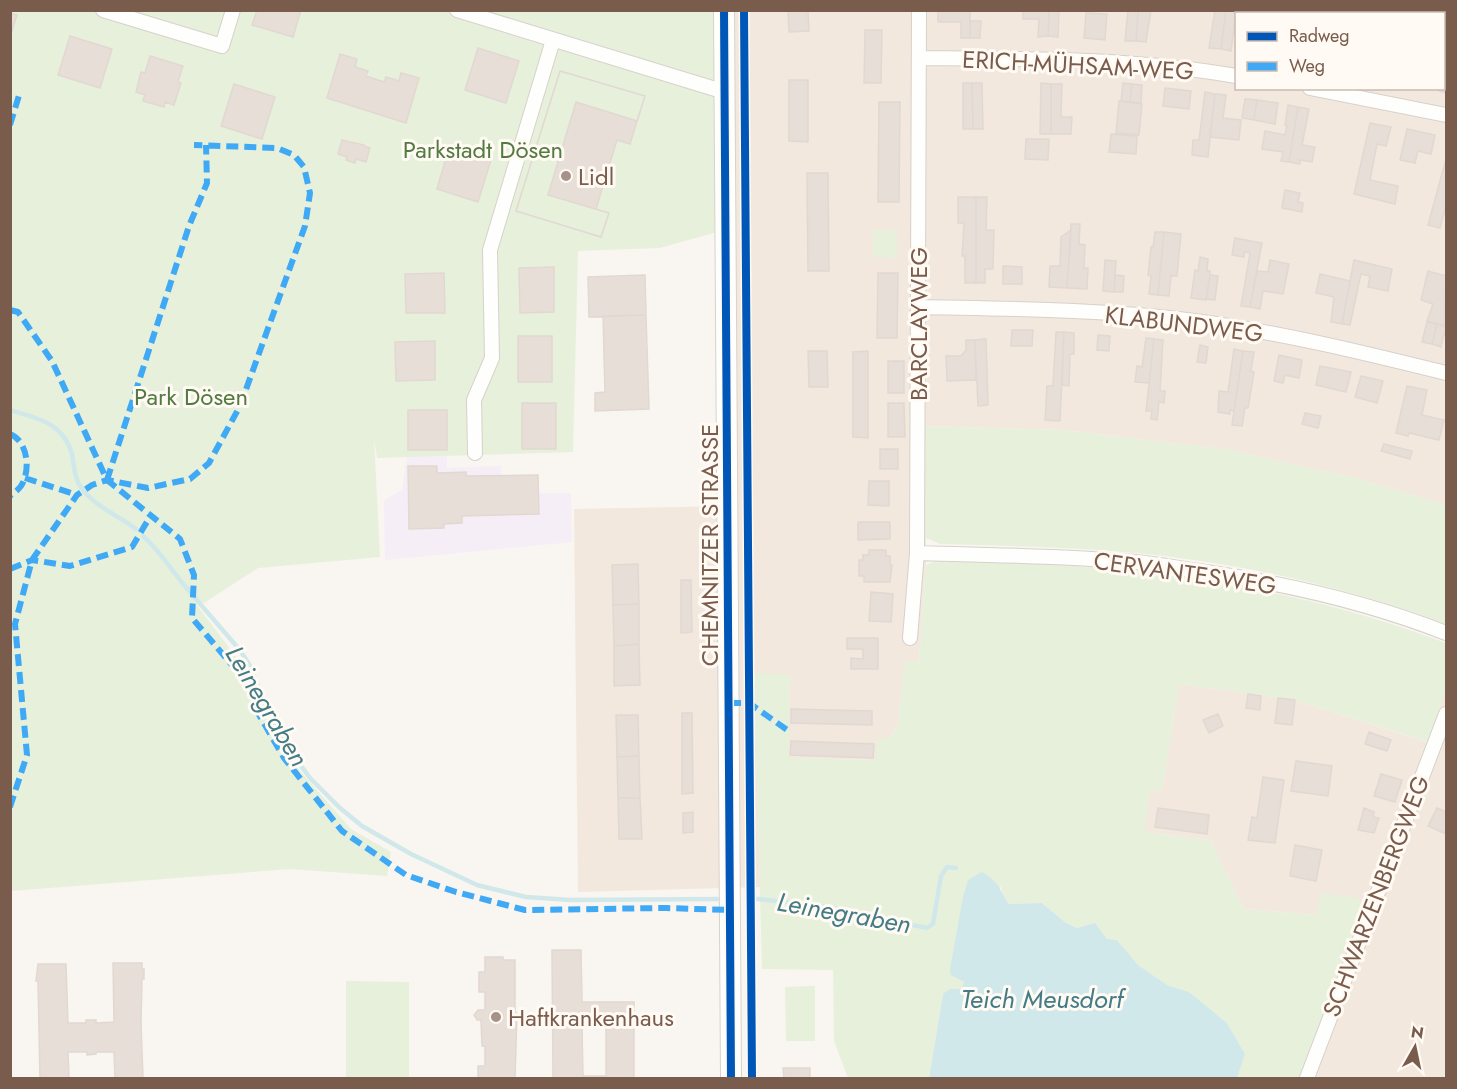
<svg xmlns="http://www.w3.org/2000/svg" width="1457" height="1089" font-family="Jost,sans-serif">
	<rect width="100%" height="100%" fill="#f9f5f0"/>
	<path fill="#f2e8de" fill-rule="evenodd" d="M10,11H1446V505L1355,478L1230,450L1064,430L926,426V565L919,661L905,663L898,724L876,760L788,758L790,674H754L760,887L578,892L574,509L728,506L726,229L659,248L356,203L223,164L68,114ZM1236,14H1444V88H1236Z
		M1179,684L1295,700L1427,742L1446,689V1078H1299L1358,923L1316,915L1244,909L1210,840L1144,832L1150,790L1162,791Z"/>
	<path fill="#f6eef6" d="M447,452V468L501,466V475H539V493H571L572,542L385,560L384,500L402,490L407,457Z"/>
	<path fill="#e7f0db" d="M11,11H715L720,231L659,248L578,251L573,452L377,458L374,438L380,557L258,568L204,603L196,604L243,666L274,732L300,771L351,829L391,852L387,876L290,869L11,891Z
		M873,230H897V258L873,257Z
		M926,426L1064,430L1230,450L1355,478L1446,505V624C1348,587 1241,563 1136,553C1071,547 1005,546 940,544L926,538Z
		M936,561C1003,563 1070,564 1136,571C1242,583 1347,605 1446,643V689L1428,742L1295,700L1179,684L1162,791L1150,790L1145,832L1210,840L1244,909L1316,915L1320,893L1358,898L1362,907L1358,923L1299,1078H1237L1245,1054L1227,1023L1189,992L1167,985L1138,965L1117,940L1107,939L1095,923L1077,928L1066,923L1042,903L1009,904L1003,895L1001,886L958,979L964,981L963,987L943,994L929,1078H848L834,1041L833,970L762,969L754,673L790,674L789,758L876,760L877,739L891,736L898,724L905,662L919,661L926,565Z
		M346,981L409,982V1078H346Z
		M815,986V1041H786L785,987Z"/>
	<path fill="#d0e8ea" d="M982,872C1002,885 997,886 1009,904L1042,903L1066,923L1077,928L1095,923L1107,939L1117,940L1138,965L1167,985L1189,992L1227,1023L1245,1054L1237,1078H929L943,994L950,989H958L962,987L964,982L951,975L950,969L963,897L968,880Z"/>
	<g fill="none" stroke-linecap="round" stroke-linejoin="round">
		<path stroke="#d0e8ea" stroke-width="4.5" d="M10,410C38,418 63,423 72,454C74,464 74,477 80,486C93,506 118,515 136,529
			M143,536C162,553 174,574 190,592
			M195,598L239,649L249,664L268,711L285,744L310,778L340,808L362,826L411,854L477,885L526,897L570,900L717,899
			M758,899L829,907L927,928L933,924L941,876L947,867L956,868"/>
	</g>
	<path fill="#e6ded7" stroke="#e2d8d2" stroke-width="1.5" fill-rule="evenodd" d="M257,10H301L293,37L252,25Z
		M788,10H808L809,31L789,32Z
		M938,10H970V38H961V22H938Z
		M1023,10H1049L1048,36L1038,37L1039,19H1023Z
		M1049,10H1059L1058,37L1048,36Z
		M1128,10H1138L1136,41H1125Z
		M1138,10H1151L1146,42L1136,41Z
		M1215,10H1226L1221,49L1209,48Z
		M1226,10H1257L1256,14H1236L1231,51L1221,49Z
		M1300,10H1314L1313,14H1300Z
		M1314,10H1334V14H1313Z
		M1391,10H1403V14H1390Z
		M1403,10H1420L1419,14H1403Z
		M10,13L17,15L10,37Z
		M1086,13L1107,14L1105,40L1084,38Z
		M970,21H981L980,38H970Z
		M865,30H882L881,83H864Z
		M70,36L112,49L100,88L58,75Z
		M478,48L519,61L506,103L465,90Z
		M340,54L357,59L355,67L368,71L366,76L384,82L386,77L399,81L401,73L419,78L406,123L327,98Z
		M150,56L183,66L178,82L181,83L174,105L165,102L164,107L143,101L145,95L136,92L141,72L145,73Z
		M560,71L645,96L630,144L617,140L596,209L609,213L601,237L516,211Z
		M560,71L645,96L637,121L576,102L548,195L609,213L601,237L516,211Z
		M1444,74L1446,75V93L1439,91L1440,88H1444Z
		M789,80H808V142L789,141Z
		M963,83H972L973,129H963Z
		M972,83H982L983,129H973Z
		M1041,83L1051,84V134H1040Z
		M1123,83L1132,84L1130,102L1121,101Z
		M234,84L275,97L262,139L221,126Z
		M1051,84H1062L1061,117H1072L1071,134H1051Z
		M1132,84L1142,85L1141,103L1130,102Z
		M1165,88L1191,91L1189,109L1163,106Z
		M1205,92L1215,94L1208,157L1192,155L1193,140H1199Z
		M1215,94L1226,95L1223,118L1241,120L1239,140L1210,137Z
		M1245,99L1257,100L1254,120L1242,118Z
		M1257,100L1278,103L1275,124L1254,120Z
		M1119,101L1142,104L1139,135L1116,133Z
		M879,102H900L899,202H878Z
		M1288,105L1298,107L1289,162L1281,161L1283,152L1262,149L1265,131L1285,135L1287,126L1285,125Z
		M1298,107L1309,109L1302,145L1315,147L1312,162L1300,160V164L1289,162Z
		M1370,123L1391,127L1386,146L1377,144L1370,180L1398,186L1395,204L1354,194Z
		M1407,129L1435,135L1431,154L1418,151L1415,163L1400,160Z
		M1111,134L1137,136L1136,154L1109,152Z
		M1026,139H1049L1048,160L1025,159Z
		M342,140L364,145V146L370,148L366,162L356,159L355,163L346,160L347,157L338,154Z
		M449,147L491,160L478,202L437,189Z
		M1446,159V206L1440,228L1428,225Z
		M807,173H828L829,271H808Z
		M1285,190L1300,193L1298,202L1303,203L1302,212L1282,208Z
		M958,197H976V283H965V256H962L964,223H958Z
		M976,197H987L986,230H994L993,269H985V283H976Z
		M1071,224H1080L1079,244L1085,245L1084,268H1088L1087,289L1067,288Z
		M1071,230L1067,288L1049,287L1050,266H1060L1061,237Z
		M1155,232H1164L1158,295L1149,294L1151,276L1148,275L1151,247H1153Z
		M1164,232L1181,234L1177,276H1171L1169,296L1158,295Z
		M1235,238L1262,243L1250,307L1241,306L1250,253L1244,252V257L1232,255Z
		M1200,257L1208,259L1207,271H1210V275L1206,300L1191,298L1195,270L1198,271Z
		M1105,260L1116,261L1114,292L1103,291Z
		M1270,260L1289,264L1283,294L1263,291L1260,309L1250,307L1257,271L1268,272Z
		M1354,260L1392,269L1388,291L1368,287L1370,276L1361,274L1350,325L1342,324Z
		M1003,266L1022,267V284H1003Z
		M554,267V312L520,313L519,268Z
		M1428,271L1446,276L1445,326L1427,321L1433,304L1421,300Z
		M444,273L445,313H406L405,274Z
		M878,273H898L897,338H877Z
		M1320,274L1350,281L1342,324L1331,322L1334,297L1316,293Z
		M645,275L646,315L589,317L588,277Z
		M1115,275L1124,276L1123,292H1114Z
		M1210,275L1218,276L1215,300L1206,299Z
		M646,315L649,409L595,411V393L605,392L603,316Z
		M1427,322L1437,324L1432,344L1422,342Z
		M1437,324L1446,327L1441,347L1432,344Z
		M1012,330H1033L1032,346H1011Z
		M1056,332H1064L1060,421L1045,420L1047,386H1053Z
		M1064,332L1074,333V354H1070L1069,386L1062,385Z
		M1098,335L1110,336L1109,351L1097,350Z
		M518,336H552V382H518Z
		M1146,338L1154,339L1149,383L1135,382L1137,366L1142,367Z
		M986,339L988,405L978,406L975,340Z
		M1154,339L1163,340L1160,391H1165L1164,403L1159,402L1157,420L1151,419L1152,411H1146Z
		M966,340H975L976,380L947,381L946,356H961L966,350Z
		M435,341V380L396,381L395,342Z
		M1200,345L1208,347L1206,363L1197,362Z
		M1234,349L1243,351L1234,411L1230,410V414L1218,412L1219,391L1228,392Z
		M808,351H827L828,387H809Z
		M868,351V438L853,437V352Z
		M1243,351L1254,352L1251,371L1254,372L1248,408H1245L1242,426L1232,425Z
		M1279,355L1302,360L1299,378L1285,375L1283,383L1274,381Z
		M888,361H904V393H888Z
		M1320,366L1351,372L1346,392L1316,385Z
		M1361,376L1383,381L1377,403L1355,397Z
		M1407,386L1427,390L1422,415L1444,420L1439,440L1409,433L1408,436L1396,433Z
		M522,403H556V449H522Z
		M888,403H904L905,437H888Z
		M408,410H447V450H408Z
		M1305,413L1321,416L1318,428L1302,424Z
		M1384,444L1412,451L1410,459L1381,451Z
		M880,449H898V469H880Z
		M408,466H437V473L466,472V476L538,475L539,514L462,516V523L444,524V528L409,529Z
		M869,481H889V506L868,505Z
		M858,522H890V539L858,540Z
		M869,550H886V556H890V565H892L890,582H864V576H859V560H863V555H869Z
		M638,564L639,604L613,605L612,565Z
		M681,580H691L692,632L681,633Z
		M871,592L893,594L891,622L869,621Z
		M639,604V644L614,646L613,605Z
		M847,638H878V669H851V658L863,659V649H847Z
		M639,644L640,685L614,686V646Z
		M1248,694L1261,696L1260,710L1246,708Z
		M1278,698L1295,700L1292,725L1275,723Z
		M791,709L872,711V725L791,723Z
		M682,713H692L693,793L682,794Z
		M1218,714L1223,726L1209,733L1203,720Z
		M616,715H638L639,756L617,757Z
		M1369,732L1391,740L1387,751L1365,744Z
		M791,741L874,744L873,758L790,755Z
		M639,756L640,798H618L617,757Z
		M1296,761L1332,766L1328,796L1291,791Z
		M1381,774L1402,780L1395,802L1374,796Z
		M1263,777L1284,780L1275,843L1248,840L1252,817L1257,818Z
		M618,798H640L642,839H619Z
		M1158,808L1209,815L1207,834L1155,827Z
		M1364,808L1374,812L1373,817L1379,818L1374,833L1358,830Z
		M1437,808L1446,812V834L1428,826Z
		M693,812V832L683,833V813Z
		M1295,845L1322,850L1316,881L1290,876Z
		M552,950H581L582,1002H634V1078H553ZM582,1027H606V1076H583Z
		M485,957H503V960H515V1013H517L515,1078H478V1066H485V1046H482L481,1020H477L474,1015L478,1010H485V992H479V972H485Z
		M113,963H142V969H144V979H142L141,1023L143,1078H115L114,1052H96V1054L87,1055V1052H68L69,1078H40L38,981H36L38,964H66L68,1023H86V1020H96V1023L114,1022Z
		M783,1068H810V1078H784Z"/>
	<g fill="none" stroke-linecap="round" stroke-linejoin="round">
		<defs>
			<path id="street" d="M103,10L222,46L233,10
				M457,10L725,92
				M919,58C1025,59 1132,58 1236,76
				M1310,88L1446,115
				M918,307C1007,309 1098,309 1187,320C1275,331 1361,352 1446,373
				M475,453L474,400L492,358L490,250L553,40
				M917,553C990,555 1063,556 1136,562C1157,564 1178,568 1199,571C1283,583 1367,602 1446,633
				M910,638L917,553L919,10
				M1307,1078L1446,714"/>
			<path id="secondary" d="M724,10L731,1078"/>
		</defs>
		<use href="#street" stroke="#d7d1cb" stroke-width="16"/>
		<use href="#secondary" stroke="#d9d2cb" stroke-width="22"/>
		<use href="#street" stroke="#fefefd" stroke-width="14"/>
		<use href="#secondary" stroke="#fefefd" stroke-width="20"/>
		<path stroke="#3fa9f5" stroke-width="6" stroke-dasharray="12 6" stroke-linecap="butt" d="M10,125L20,92
			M10,310L18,312L52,361L107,480L180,539L194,575L192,618L248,684L258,713L284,758L342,831L406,875L456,892L525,910L666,908L730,910
			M10,434C28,441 31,471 21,486C18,490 14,493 10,496
			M25,478L77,495
			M107,480L189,226L207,183L206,145
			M10,569L32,560L70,566L132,547L151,515
			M729,703H749L790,732
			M10,807L27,755L15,624L32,560L77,495L92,485L107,480L148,488L190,479L209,463L240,406L305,226L310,193L304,167L294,155L277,148L194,145"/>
		<defs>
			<path id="cycleway" d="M724,10L731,1078
				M744,10L752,1078"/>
		</defs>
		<use href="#cycleway" stroke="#fffaf3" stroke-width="11"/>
		<use href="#cycleway" stroke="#0057b8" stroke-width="8"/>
	</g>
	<g fill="#a69286" stroke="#fffaf3" stroke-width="2">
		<circle cx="566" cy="176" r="6"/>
		<circle cx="496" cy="1017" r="6"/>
	</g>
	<g text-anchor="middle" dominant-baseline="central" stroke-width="6" stroke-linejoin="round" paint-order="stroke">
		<g font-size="24" fill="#7a5c4d" stroke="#fffaf3">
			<text transform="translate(1078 65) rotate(3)">ERICH-MÜHSAM-WEG</text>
			<text transform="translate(918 324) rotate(-90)">BARCLAYWEG</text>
			<text transform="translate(1184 324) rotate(7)">KLABUNDWEG</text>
			<text transform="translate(709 545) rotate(-90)">CHEMNITZER STRASSE</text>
			<text transform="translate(1185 573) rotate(8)">CERVANTESWEG</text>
			<text transform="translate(1376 896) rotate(-69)">SCHWARZENBERGWEG</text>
		</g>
		<g font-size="24" fill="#537a41" stroke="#fffaf3">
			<text x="483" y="149">Parkstadt Dösen</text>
			<text x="191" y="396">Park Dösen</text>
		</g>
		<g font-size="24" fill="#7a5c4d" stroke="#fffaf3" text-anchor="start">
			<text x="578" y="176">Lidl</text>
			<text x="508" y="1017">Haftkrankenhaus</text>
		</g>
		<g font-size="26" font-style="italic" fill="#437c86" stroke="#fffaf3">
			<text transform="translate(267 706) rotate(59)">Leinegraben</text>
			<text transform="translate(844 913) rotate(10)">Leinegraben</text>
			<text x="1042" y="999">Teich Meusdorf</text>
		</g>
	</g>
	<rect width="1457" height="1089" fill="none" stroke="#7a5c4d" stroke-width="24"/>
	<rect x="1235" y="12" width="210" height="78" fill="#fffaf3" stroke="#cabbb1" stroke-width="1.5"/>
	<rect x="1247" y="32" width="30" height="9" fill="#0057b8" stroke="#cabbb1" stroke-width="1.5"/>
	<text x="1289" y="42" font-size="18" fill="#7a5c4d">Radweg</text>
	<rect x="1247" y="62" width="30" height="9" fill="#3fa9f5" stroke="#cabbb1" stroke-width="1.5"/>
	<text x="1289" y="72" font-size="18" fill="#7a5c4d">Weg</text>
	<g transform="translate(1415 1047) rotate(9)" stroke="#fffaf3" stroke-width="4.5" paint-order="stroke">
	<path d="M0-4.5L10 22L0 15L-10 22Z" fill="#7a5c4d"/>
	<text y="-9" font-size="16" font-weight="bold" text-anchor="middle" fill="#7a5c4d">N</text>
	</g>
</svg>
